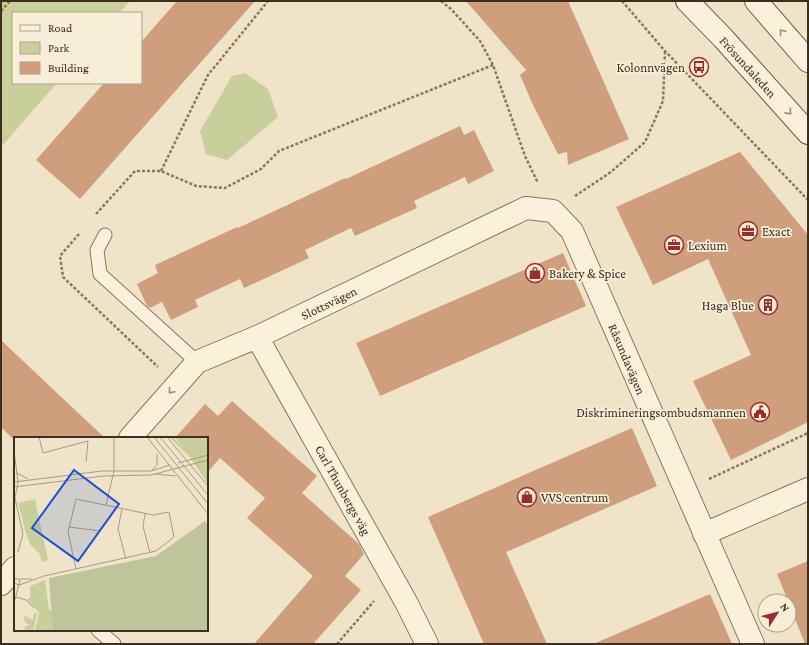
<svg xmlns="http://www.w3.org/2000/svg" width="809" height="645" font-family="'Crimson Pro',serif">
	<rect width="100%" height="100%" fill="#f0e4c8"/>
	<path fill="#c9cf9b" d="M1,1H130L119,13H13V83H57L1,147Z
		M245,73L268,89L278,117L227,160L206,154L200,131L232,76Z"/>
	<path fill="#cf9f7d" d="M177,1H255L80,199L36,160L104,83H141V42Z
		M466,1H568L629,139L568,165L567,152L558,154L533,105L520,75L526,70Z
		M460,126L464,135L474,130L494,171L468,184L465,177L414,201L417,208L355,236L351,228L305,250L309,258L244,288L240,279L195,300L198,307L171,320L162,302L150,308L147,306L137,284L158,273L155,265L237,227L238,228L345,178L346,179Z
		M740,152L808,235V422L731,460L693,381L751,355L708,259L653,285L616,207Z
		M563,253L586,306L380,396L356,343Z
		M1,340L75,410L105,438H12L1,427Z
		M232,401L317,476L302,493L359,544L364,554L345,576L361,590L313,644H254L313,576L247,518L265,498L220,458L207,473V438H175L205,404L218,416Z
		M632,428L657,486L506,552L547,644H484L428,517Z
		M808,561V644H805L789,604V601H788L777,574Z
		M710,594L732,644H593Z"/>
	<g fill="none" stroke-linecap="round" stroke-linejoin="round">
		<defs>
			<path id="service" d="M105,235L97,250L100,274L197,362
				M98,630L114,644"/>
			<path id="minor" d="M257,337L406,602L427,644
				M130,438L197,362L257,337L526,208L553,211L572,231L753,644
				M704,534L808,489
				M1,584L15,568"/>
			<path id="secondary" d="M687,1L723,38L808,133
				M756,1L808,61"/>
		</defs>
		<use href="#service" stroke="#8d765c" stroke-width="15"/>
		<use href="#minor" stroke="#8d765c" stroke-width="24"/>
		<use href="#secondary" stroke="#6f573f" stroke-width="24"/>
		<path stroke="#8d765c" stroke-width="2.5" stroke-dasharray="3 2" stroke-linecap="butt" d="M441,1L451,9L480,41L493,65L525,156L538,183
			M622,1L665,51L808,200
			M1,11L10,1
			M161,171L208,75L268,1
			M575,196L611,172L645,142L663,101L665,51
			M96,214L135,171H161L196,186L225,188L261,169L279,151L493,65
			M79,234L60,256L63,277L158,367
			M709,479L808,433
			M337,644L374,601"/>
		<use href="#service" stroke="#faf1dc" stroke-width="13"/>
		<use href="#minor" stroke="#faf1dc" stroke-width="22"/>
		<use href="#secondary" stroke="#faf1dc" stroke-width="22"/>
	</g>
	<defs><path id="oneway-chevron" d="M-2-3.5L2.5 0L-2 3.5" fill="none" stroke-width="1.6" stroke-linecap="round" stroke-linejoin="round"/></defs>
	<g stroke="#9c907e">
		<use href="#oneway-chevron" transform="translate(782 32) rotate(-131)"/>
		<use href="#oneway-chevron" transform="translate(789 112) rotate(48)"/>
		<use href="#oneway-chevron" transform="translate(171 391) rotate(131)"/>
	</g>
	<defs>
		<symbol id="bus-ring" viewBox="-11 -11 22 22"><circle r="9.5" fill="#f7eed8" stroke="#9e2a2b" stroke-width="1.5"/><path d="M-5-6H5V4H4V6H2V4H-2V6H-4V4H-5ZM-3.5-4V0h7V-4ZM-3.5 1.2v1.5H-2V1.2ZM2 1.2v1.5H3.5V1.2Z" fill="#9e2a2b"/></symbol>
		<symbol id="office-ring" viewBox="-11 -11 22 22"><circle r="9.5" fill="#f7eed8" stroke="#9e2a2b" stroke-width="1.5"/><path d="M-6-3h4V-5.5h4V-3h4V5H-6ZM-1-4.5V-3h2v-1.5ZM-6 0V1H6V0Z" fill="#9e2a2b"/></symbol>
		<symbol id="shop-ring" viewBox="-11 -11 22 22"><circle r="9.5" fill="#f7eed8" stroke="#9e2a2b" stroke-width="1.5"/><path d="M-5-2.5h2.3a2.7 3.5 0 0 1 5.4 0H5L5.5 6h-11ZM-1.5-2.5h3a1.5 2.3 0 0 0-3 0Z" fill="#9e2a2b"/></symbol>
		<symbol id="building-ring" viewBox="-11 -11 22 22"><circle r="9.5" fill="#f7eed8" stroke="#9e2a2b" stroke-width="1.5"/><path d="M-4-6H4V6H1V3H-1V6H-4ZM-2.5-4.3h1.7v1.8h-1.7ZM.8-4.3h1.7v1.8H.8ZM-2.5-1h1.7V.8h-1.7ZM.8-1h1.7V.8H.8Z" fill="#9e2a2b"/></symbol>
		<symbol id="civic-ring" viewBox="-11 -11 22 22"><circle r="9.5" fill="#f7eed8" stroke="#9e2a2b" stroke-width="1.5"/><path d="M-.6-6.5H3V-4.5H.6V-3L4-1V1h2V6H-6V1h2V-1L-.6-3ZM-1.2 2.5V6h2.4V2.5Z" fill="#9e2a2b"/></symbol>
	</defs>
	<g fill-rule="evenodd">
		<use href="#bus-ring" x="688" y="56" width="22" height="22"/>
		<use href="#office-ring" x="737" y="220" width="22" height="22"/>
		<use href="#office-ring" x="663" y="234" width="22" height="22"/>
		<use href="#shop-ring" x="524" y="262" width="22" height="22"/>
		<use href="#building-ring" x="757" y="294" width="22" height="22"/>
		<use href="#civic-ring" x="749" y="401" width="22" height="22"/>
		<use href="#shop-ring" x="516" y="486" width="22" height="22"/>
	</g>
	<g text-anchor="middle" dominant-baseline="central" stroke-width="3.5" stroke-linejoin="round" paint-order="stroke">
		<g font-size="13" fill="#3d2e20" stroke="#f7eed8" text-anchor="start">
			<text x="685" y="67" text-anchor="end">Kolonnvägen</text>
			<text x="762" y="231">Exact</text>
			<text x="688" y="245">Lexium</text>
			<text x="549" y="273">Bakery &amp; Spice</text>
			<text x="754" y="305" text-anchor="end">Haga Blue</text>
			<text x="746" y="412" text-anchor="end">Diskrimineringsombudsmannen</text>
			<text x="541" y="497">VVS centrum</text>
		</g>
		<g font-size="13" fill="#3d2e20" stroke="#f7eed8">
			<text transform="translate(748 67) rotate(48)">Frösundaleden</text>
			<text transform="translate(329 303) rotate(-26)">Slottsvägen</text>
			<text transform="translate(627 359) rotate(67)">Råsundavägen</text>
			<text transform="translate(343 490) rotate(61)">Carl Thunbergs väg</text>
		</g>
	</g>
	<g transform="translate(14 437)">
		<rect width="194" height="194" fill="#f0e4c8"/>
		<path d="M155,0H159L167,9L161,0H194V47L176,20ZM21,62L34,123L28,125L25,116L16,107L11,93L4,66ZM31,143L35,173H38L39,194H21L25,176L13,162L16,161V149ZM20,176H23L20,192L12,194L10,190L15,188L11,185L9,178L19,183Z" fill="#c9cf9b"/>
		<path d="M191,84L194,89V194H39L35,141L142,119Z" fill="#bfc49a"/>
		<path fill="none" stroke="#a89b85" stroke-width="1" d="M25,0L29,16L74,4L72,25M133,0L194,77M140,0L194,67M146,0L194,58M153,0L194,49M0,14L4,45L1,61L9,97L4,115M164,26L194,18M137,34L143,28V17M3,36L14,42M141,37L162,39M0,45L88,34H137L156,28M0,50L89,39L137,38L194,23M92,68L100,34V0M108,72L104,92L112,122M131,77L129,89L136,116M55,90L86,94M0,142H18M0,146L5,148L30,139L142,114L160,100L155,75L139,78L62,62L54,95L62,132M2,160L12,163L20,171M0,166L6,143"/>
		<path fill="#1d4ed8" fill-opacity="0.15" stroke="#1d4ed8" stroke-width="2" d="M60,33L105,67L64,124L18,91Z"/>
		<rect width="194" height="194" fill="none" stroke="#3d2e20" stroke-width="2"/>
	</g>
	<rect width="809" height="645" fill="none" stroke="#3d2e20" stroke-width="4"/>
	<rect x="12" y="12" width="130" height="72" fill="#f7eed8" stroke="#ada18e"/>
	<rect x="20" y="25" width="20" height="6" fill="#faf1dc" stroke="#ada18e"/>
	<text x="48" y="32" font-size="12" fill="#3d2e20">Road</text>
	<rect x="20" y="42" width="20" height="12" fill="#c9cf9b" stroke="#ada18e"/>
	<text x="48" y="52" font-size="12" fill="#3d2e20">Park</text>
	<rect x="20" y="62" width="20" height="12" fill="#cf9f7d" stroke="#ada18e"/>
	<text x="48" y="72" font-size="12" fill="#3d2e20">Building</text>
	<g transform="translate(777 613) rotate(54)"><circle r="19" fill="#f7eed8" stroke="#ada18e"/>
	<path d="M0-3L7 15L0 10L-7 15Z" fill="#9e2a2b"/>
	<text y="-6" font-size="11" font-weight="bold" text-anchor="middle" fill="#3d2e20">N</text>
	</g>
</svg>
